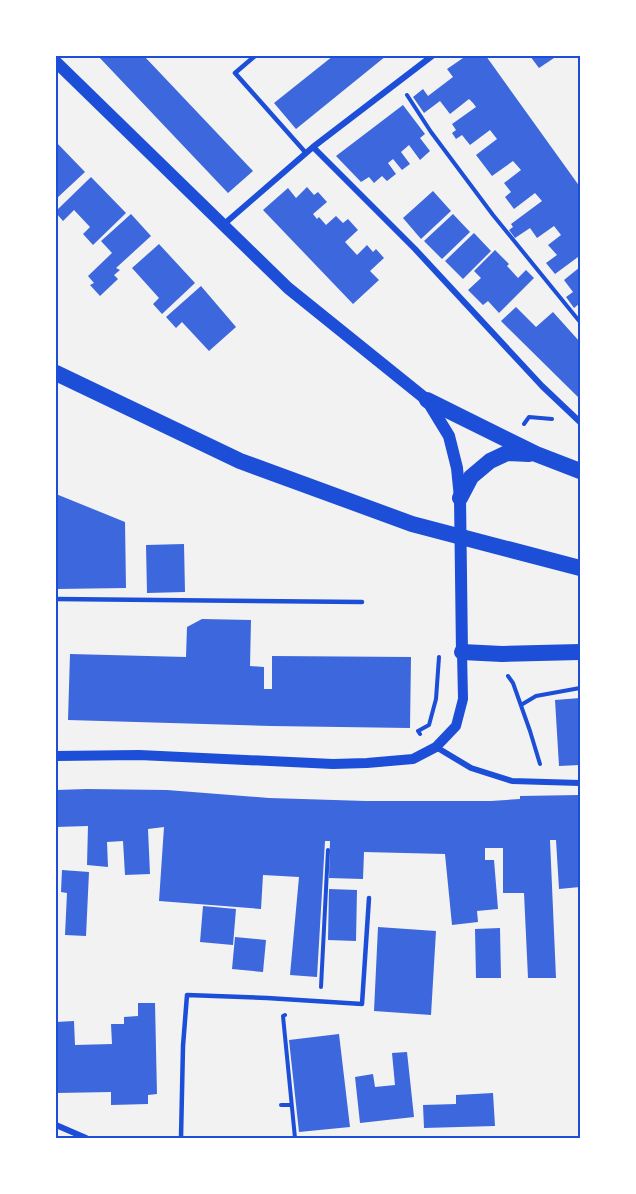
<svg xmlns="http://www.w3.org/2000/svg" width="636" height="1194" font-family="'DejaVu Sans',sans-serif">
	<rect width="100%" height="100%" fill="#f2f2f2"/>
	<path fill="#3d67dc" d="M98,56H144L253,171L228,193Z
		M333,56H386L296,129L274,103Z
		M466,56H486L580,187V259L578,257L555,274L546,263L557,255L548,245L561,235L554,226L537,238L530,228L515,238L509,230L513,227L511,224L542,201L535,193L514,209L505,197L511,192L504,183L521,170L513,161L492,176L476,155L497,139L490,130L470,145L462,135L456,139L452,133L456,130L452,124L476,107L473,103L469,99L450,114L440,101L424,113L413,97L423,89L428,96L453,77L447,69Z
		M530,56H557L539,68Z
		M403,105L425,134L420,138L430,151L420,160L409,145L401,152L410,164L402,170L393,159L388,163L396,174L387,181L382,176L374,183L369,177L361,182L336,156Z
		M56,142L85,172L56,199Z
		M91,177L126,213L93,245L83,234L90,227L74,210L63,221L56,213V211Z
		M307,187L314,195L318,192L327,202L313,214L317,219L319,217L326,225L336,216L343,223L348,219L358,230L345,242L357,255L367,245L373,252L376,249L384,258L370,271L379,280L353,304L263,210L288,188L296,198Z
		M433,191L451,211L421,239L403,218Z
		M131,214L151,236L116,268L120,270L114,275L118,279L100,296L90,285L94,283L88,276L112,253L101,241Z
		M453,214L470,232L442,259L424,241Z
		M474,233L491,251L463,279L445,261Z
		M159,244L195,283L162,314L153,304L159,298L132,268Z
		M495,250L509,264L507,266L518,278L526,270L534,278L499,313L488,301L483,305L468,290L481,278L474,271Z
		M580,267V303L574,308L566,297L573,292L564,280Z
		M201,286L236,327L209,351L182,322L176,328L166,317Z
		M516,307L536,327L553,312L580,342V399L501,321Z
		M56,494L125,522L126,588L56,589Z
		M184,544L185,592L147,593L146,545Z
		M202,619L251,620L250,666L264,667V689H272V656L411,657L410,728L271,726L68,720L70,654L186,657L187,627Z
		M580,698V765L559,766L555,700Z
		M87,789L167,790L269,798L366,801H491L520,799V796L580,795V887L559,889L556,840H550L556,978H528L524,893H503V848H485V860H494L498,909L477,911L478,922L452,925L445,854L364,852L363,879L329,878L330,841H325L317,977L290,975L299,877L263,875L261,909L159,901L164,827L148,829L150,874L125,875L123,841L107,842L108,867L87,865L88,826L56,827V790Z
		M62,870L89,872L86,936L65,935L67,893L61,892Z
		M329,889L357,890L356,941L328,940Z
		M203,906L236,909L233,945L200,942Z
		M378,927L436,931L431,1015L374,1011Z
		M500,928L501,978H476L475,929Z
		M235,937L266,940L263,972L232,969Z
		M138,1003H155L157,1094L148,1095V1104L111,1105V1092L56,1093V1022L74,1021L75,1045L112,1044L111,1024H124V1017L138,1016Z
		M339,1034L350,1127L299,1132L289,1040Z
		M407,1052L414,1117L360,1123L355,1077L373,1074L375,1087L395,1085L392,1053Z
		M493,1093L495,1126L424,1128L423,1105L456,1104V1095Z"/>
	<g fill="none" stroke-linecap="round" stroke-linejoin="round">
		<path stroke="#1d4ed8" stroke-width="4" d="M407,95L431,132L493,215L580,322
			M524,424L529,417L552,419
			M508,676L513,683L530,731L540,764
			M521,705L536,696L580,688
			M420,734L418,731L429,725L436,699L439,657
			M321,987L328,850
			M285,1015L283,1016L295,1138
			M281,1105H291"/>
		<path stroke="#1d4ed8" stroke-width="4.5" d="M255,56L235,73L306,153
			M56,599L362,602
			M181,1138L183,1046L187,995L267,998L362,1004L369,898"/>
		<path stroke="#1d4ed8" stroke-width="6" d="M313,147L415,249L542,386L580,422
			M223,225L313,147L432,56
			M436,747L471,768L512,781L580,783
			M56,1125L86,1138"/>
		<path stroke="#1d4ed8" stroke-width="10" d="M56,756L139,755L333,764L367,763L413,759L436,747L456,726L463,699L462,652"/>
		<path stroke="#1d4ed8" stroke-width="12" d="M56,62L288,288L427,400L449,436L457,468L460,498L462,652"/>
		<path stroke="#1d4ed8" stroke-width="16" d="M56,373L240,461L412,524L580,568
			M427,400L536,454L580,471
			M460,498L471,477L490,461L507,453L529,454
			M462,652L502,654L580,652"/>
	</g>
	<rect width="636" height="1194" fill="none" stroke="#ffffff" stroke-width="114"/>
	<rect x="57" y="57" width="522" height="1080" fill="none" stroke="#1d4ed8" stroke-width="2"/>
</svg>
